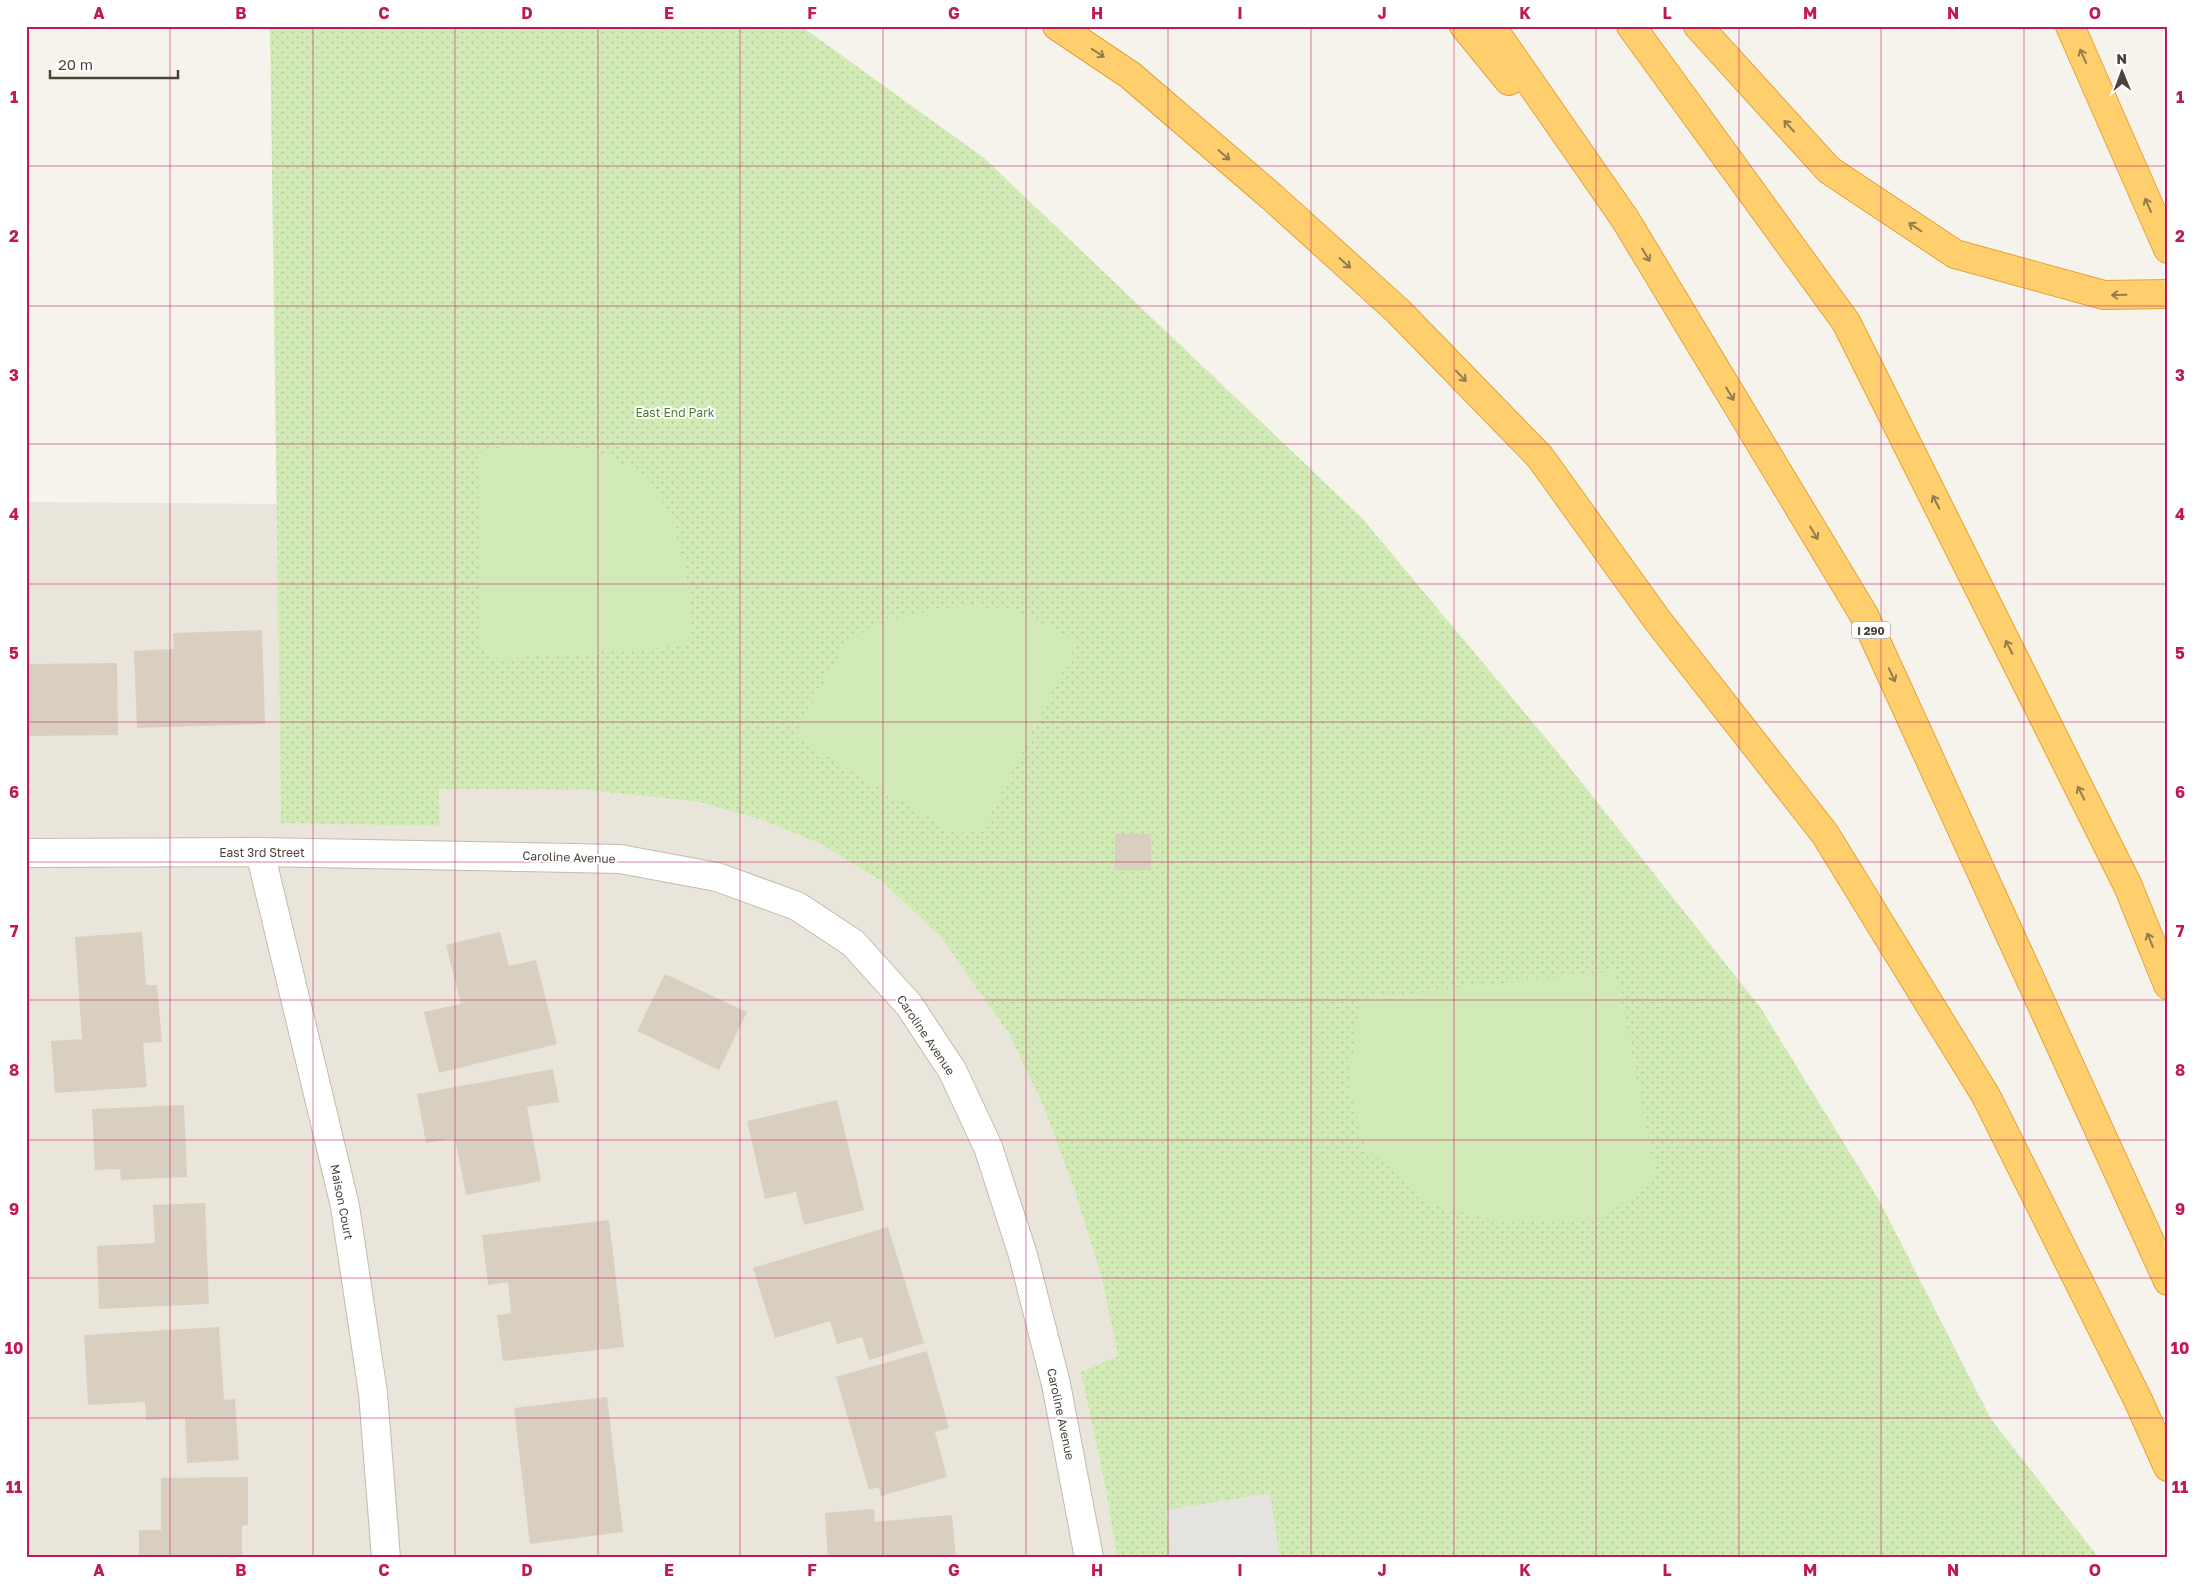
<svg xmlns="http://www.w3.org/2000/svg" width="2194" height="1584" font-family="'Golos Text',sans-serif">
	<defs>
		<pattern id="grass-dots" width="8" height="8" patternUnits="userSpaceOnUse" patternTransform="scale(1.25)"><rect width="8" height="8" fill="#d2eab5"/><path d="M2 2h.1M6 6h.1" fill="none" stroke="#b6ca9c" stroke-width="1.8" stroke-linecap="round"/></pattern>
	</defs>
	<rect width="100%" height="100%" fill="#f6f3ec"/>
	<path fill="#eae5da" d="M26,502L277,504L281,823L440,825L439,789L587,790L699,802L762,820L821,844L881,881L941,937L1009,1034L1042,1103L1074,1189L1101,1275L1118,1356L1105,1484L1117,1558H26Z"/>
	<path fill="url(#grass-dots)" d="M270,26H801L984,158L1362,518L1555,749L1760,1007L1879,1200L1991,1419L2099,1558H1117L1105,1484L1081,1372L1118,1356L1101,1275L1074,1189L1042,1103L1009,1034L941,937L881,881L821,844L762,820L699,802L587,790L439,789L440,826L281,823Z"/>
	<path fill="#d2eab5" d="M520,443L564,446L605,455L649,478L672,519L686,571L690,612L688,646L498,659L481,643L478,453Z
		M967,605L1021,613L1077,642L984,827L956,834L794,736L841,652L866,629L914,614Z
		M1615,971L1656,1177L1605,1217L1506,1222L1435,1206L1366,1148L1348,1086L1361,999Z"/>
	<path fill="#e5e3e0" d="M1270,1493L1280,1558H1171L1166,1510Z"/>
	<path fill="#d8cfc1" d="M262,630L265,724L137,728L134,651L174,649L173,633Z
		M117,663L118,735L26,736V664Z
		M1115,834H1151V870H1115Z
		M142,932L146,985H157L162,1042L143,1043L147,1087L55,1093L51,1041L82,1039L75,937Z
		M500,932L509,966L536,960L557,1044L439,1073L424,1012L461,1004L446,945Z
		M665,974L747,1012L719,1070L637,1031Z
		M553,1069L559,1102L527,1107L541,1181L466,1195L455,1138L426,1143L417,1094Z
		M837,1100L864,1210L804,1225L796,1192L765,1199L747,1121Z
		M184,1105L187,1177L121,1180L120,1169L95,1170L92,1109Z
		M205,1203L209,1304L99,1309L97,1246L155,1243L153,1205Z
		M609,1220L624,1347L503,1361L497,1315L511,1313L508,1282L488,1285L482,1235Z
		M888,1227L924,1343L869,1360L862,1337L837,1344L830,1321L775,1338L753,1268Z
		M219,1327L224,1400L235,1399L239,1460L187,1463L185,1418L146,1420L145,1402L88,1405L84,1335Z
		M927,1351L949,1428L935,1432L947,1477L881,1496L879,1487L869,1490L836,1377Z
		M607,1397L623,1532L530,1544L514,1408Z
		M248,1477V1525L242,1526V1558H139V1530H161V1478Z
		M874,1509L875,1522L952,1515L956,1558H828L825,1513Z
		M659,1555V1558H633V1556Z"/>
	<g fill="none" stroke-linecap="round" stroke-linejoin="round">
		<defs>
			<path id="minor" d="M260,852L345,1206L373,1393L386,1558
				M26,853L260,852L620,859L717,877L797,906L853,943L909,1005L952,1070L988,1147L1023,1255L1056,1384L1089,1558"/>
			<path id="highway" d="M1057,26L1130,75L1272,197L1398,311L1540,457L1658,621L1825,834L1986,1096L2138,1400L2168,1467
				M1464,26L1509,81
				M1491,26L1625,219L1864,615L2168,1281
				M1631,26L1846,322L2128,886L2168,985
				M1698,26L1829,170L1955,254L2104,295L2168,294
				M2070,26L2168,249"/>
		</defs>
		<use href="#minor" stroke="#c2bbae" stroke-width="30"/>
		<use href="#highway" stroke="#e0a43c" stroke-width="30"/>
		<use href="#minor" stroke="#fff" stroke-width="28"/>
		<use href="#highway" stroke="#ffcf6e" stroke-width="28"/>
	</g>
	<defs><path id="oneway-shaft" d="M-6 0H5M1.5-3L5.5 0L1.5 3" fill="none" stroke-width="1.6" stroke-linecap="round" stroke-linejoin="round" transform="scale(1.25)"/></defs>
	<g stroke="#937c4e">
		<use href="#oneway-shaft" transform="translate(1098 53) rotate(33)"/>
		<use href="#oneway-shaft" transform="translate(2083 56) rotate(-114)"/>
		<use href="#oneway-shaft" transform="translate(1789 126) rotate(-132)"/>
		<use href="#oneway-shaft" transform="translate(1224 155) rotate(41)"/>
		<use href="#oneway-shaft" transform="translate(2148 205) rotate(-113)"/>
		<use href="#oneway-shaft" transform="translate(1915 227) rotate(-146)"/>
		<use href="#oneway-shaft" transform="translate(1646 255) rotate(59)"/>
		<use href="#oneway-shaft" transform="translate(1345 263) rotate(42)"/>
		<use href="#oneway-shaft" transform="translate(2119 295) rotate(179)"/>
		<use href="#oneway-shaft" transform="translate(1461 376) rotate(46)"/>
		<use href="#oneway-shaft" transform="translate(1730 394) rotate(59)"/>
		<use href="#oneway-shaft" transform="translate(1936 502) rotate(-117)"/>
		<use href="#oneway-shaft" transform="translate(1814 533) rotate(59)"/>
		<use href="#oneway-shaft" transform="translate(2009 647) rotate(-117)"/>
		<use href="#oneway-shaft" transform="translate(1892 675) rotate(65)"/>
		<use href="#oneway-shaft" transform="translate(2081 793) rotate(-117)"/>
		<use href="#oneway-shaft" transform="translate(2150 940) rotate(-112)"/>
	</g>
	<path fill="none" stroke="#c2185b" stroke-width="1" stroke-opacity="0.55" d="M170,26V1558M313,26V1558M455,26V1558M598,26V1558M740,26V1558M883,26V1558M1026,26V1558M1168,26V1558M1311,26V1558M1454,26V1558M1596,26V1558M1739,26V1558M1881,26V1558M2024,26V1558M26,166H2168M26,306H2168M26,444H2168M26,584H2168M26,722H2168M26,862H2168M26,1000H2168M26,1140H2168M26,1278H2168M26,1418H2168"/>
	<g text-anchor="middle" dominant-baseline="central" stroke-width="4" stroke-linejoin="round" paint-order="stroke">
		<rect fill="#fff" stroke="#817c74" stroke-width="1" x="1852" y="621.5" width="38" height="17" rx="4"/>
		<g font-size="11" font-weight="bold" fill="#4b4439">
			<text x="1871" y="630">I 290</text>
		</g>
		<g font-size="12" fill="#4a7f2a" stroke="#fff">
			<text x="675" y="412">East End Park</text>
		</g>
		<g font-size="12" fill="#4b4439" stroke="#fff">
			<text x="262" y="852">East 3rd Street</text>
			<text transform="translate(569 857) rotate(2)">Caroline Avenue</text>
			<text transform="translate(926 1035) rotate(56)">Caroline Avenue</text>
			<text transform="translate(342 1202) rotate(79)">Maison Court</text>
			<text transform="translate(1061 1414) rotate(78)">Caroline Avenue</text>
		</g>
	</g>
	<rect width="2194" height="1584" fill="none" stroke="#ffffff" stroke-width="55"/>
	<g transform="translate(2122 72) rotate(359)" stroke="#ffffff" stroke-width="4" paint-order="stroke">
	<path d="M0-4L9 19L0 12L-9 19Z" fill="#4b4439"/>
	<text y="-8" font-size="14" font-weight="bold" text-anchor="middle" fill="#4b4439">N</text>
	</g>
	<path d="M50 70v8h128v-8" fill="none" stroke="#4b4439" stroke-width="2.5"/>
	<text x="58" y="70" font-size="15" fill="#4b4439" stroke="#ffffff" stroke-width="4" paint-order="stroke">20 m</text>
	<rect x="28" y="28" width="2138" height="1528" fill="none" stroke="#c2185b" stroke-width="2"/>
	<g font-size="16" text-anchor="middle" font-weight="bold" fill="#c2185b">
		<text x="99" y="19">A</text>
		<text x="241" y="19">B</text>
		<text x="384" y="19">C</text>
		<text x="527" y="19">D</text>
		<text x="669" y="19">E</text>
		<text x="812" y="19">F</text>
		<text x="954" y="19">G</text>
		<text x="1097" y="19">H</text>
		<text x="1240" y="19">I</text>
		<text x="1382" y="19">J</text>
		<text x="1525" y="19">K</text>
		<text x="1667" y="19">L</text>
		<text x="1810" y="19">M</text>
		<text x="1953" y="19">N</text>
		<text x="2095" y="19">O</text>
		<text x="14" y="103">1</text>
		<text x="2180" y="103">1</text>
		<text x="14" y="242">2</text>
		<text x="2180" y="242">2</text>
		<text x="14" y="381">3</text>
		<text x="2180" y="381">3</text>
		<text x="14" y="520">4</text>
		<text x="2180" y="520">4</text>
		<text x="14" y="659">5</text>
		<text x="2180" y="659">5</text>
		<text x="14" y="798">6</text>
		<text x="2180" y="798">6</text>
		<text x="14" y="937">7</text>
		<text x="2180" y="937">7</text>
		<text x="14" y="1076">8</text>
		<text x="2180" y="1076">8</text>
		<text x="14" y="1215">9</text>
		<text x="2180" y="1215">9</text>
		<text x="14" y="1354">10</text>
		<text x="2180" y="1354">10</text>
		<text x="14" y="1493">11</text>
		<text x="2180" y="1493">11</text>
		<text x="99" y="1576">A</text>
		<text x="241" y="1576">B</text>
		<text x="384" y="1576">C</text>
		<text x="527" y="1576">D</text>
		<text x="669" y="1576">E</text>
		<text x="812" y="1576">F</text>
		<text x="954" y="1576">G</text>
		<text x="1097" y="1576">H</text>
		<text x="1240" y="1576">I</text>
		<text x="1382" y="1576">J</text>
		<text x="1525" y="1576">K</text>
		<text x="1667" y="1576">L</text>
		<text x="1810" y="1576">M</text>
		<text x="1953" y="1576">N</text>
		<text x="2095" y="1576">O</text>
	</g>
</svg>
